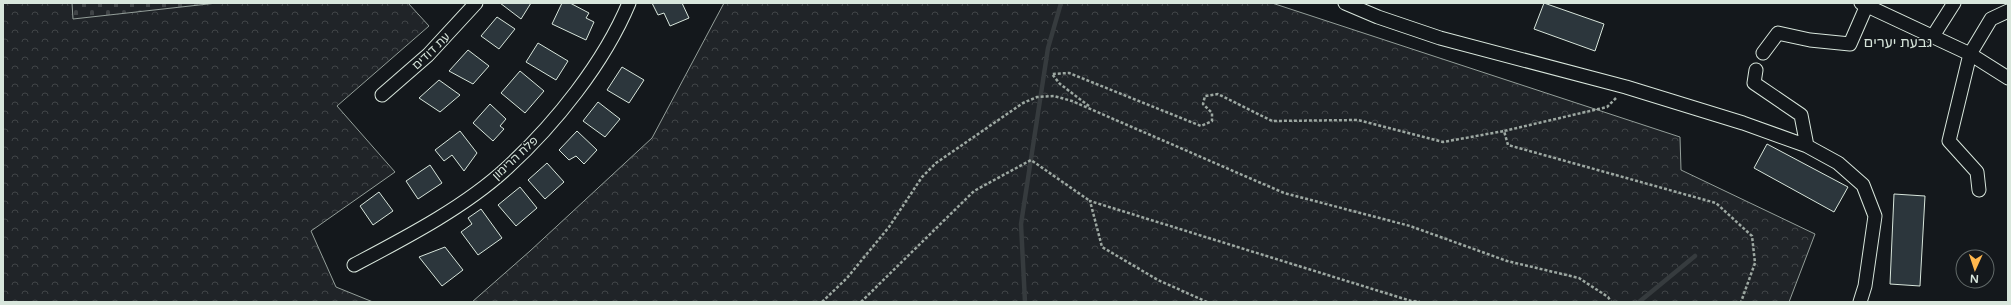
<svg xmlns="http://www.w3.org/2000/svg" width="2011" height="305" font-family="'Varela Round',Heebo,sans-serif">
	<defs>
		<pattern id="forest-crowns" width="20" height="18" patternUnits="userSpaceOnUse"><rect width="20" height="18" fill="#202428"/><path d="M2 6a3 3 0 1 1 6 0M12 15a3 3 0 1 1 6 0" fill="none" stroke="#404447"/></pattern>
		<pattern id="cemetery-stones" width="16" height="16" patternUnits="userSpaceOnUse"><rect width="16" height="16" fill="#202428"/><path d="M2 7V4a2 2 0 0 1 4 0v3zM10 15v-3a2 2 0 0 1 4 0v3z" fill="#404447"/></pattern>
	</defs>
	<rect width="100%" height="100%" fill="#14181c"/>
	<path fill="url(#forest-crowns)" stroke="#939e99" d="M3,3H408L429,26L337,106L395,172L311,231L336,287L373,302H3Z
		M724,3H1272L1680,137L1681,170L1815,234L1789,302H472L530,251L652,138Z"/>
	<path fill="url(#cemetery-stones)" stroke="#939e99" d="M72,3H217L73,19Z"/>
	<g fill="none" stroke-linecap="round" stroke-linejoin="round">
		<path stroke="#363b3e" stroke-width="4.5" d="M1025,302L1021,224L1048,48L1061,3
			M1639,302L1695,256"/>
	</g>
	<path fill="#2c363c" stroke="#d8e6dc" d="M500,3H531L521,19Z
		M562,3H570L589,13L586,18L594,22L586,40L552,24Z
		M652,3H682L689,18L670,26L664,13L658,15Z
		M1544,3L1604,24L1595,51L1534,29Z
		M497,17L515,29L499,49L481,36Z
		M538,43L568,61L556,80L526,62Z
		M468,50L489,66L473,84L449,71Z
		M622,67L644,80L629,103L607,90Z
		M520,71L544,91L525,113L501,93Z
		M439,80L460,95L440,112L419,98Z
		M598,102L620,119L605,137L583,121Z
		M490,104L506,119L500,126L504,129L493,141L473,123Z
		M460,131L477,153L464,171L452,155L444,161L435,150Z
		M577,131L597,150L584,164L576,156L569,160L559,150Z
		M1767,144L1848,187L1834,212L1754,168Z
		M547,163L564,182L545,199L528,180Z
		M430,165L442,183L418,199L406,181Z
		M520,187L537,208L516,226L498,205Z
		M379,192L393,211L373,225L360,206Z
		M1894,194L1925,196L1920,286L1890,284Z
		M481,209L502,238L478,255L461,232L472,224L468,218Z
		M445,247L463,270L442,286L419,257Z"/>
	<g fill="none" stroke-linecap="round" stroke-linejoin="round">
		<defs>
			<path id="minor" d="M1345,3L1378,17L1440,38L1626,87L1743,123L1807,146L1838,163L1863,185L1875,216L1865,286L1860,302
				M1861,3L1970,54L2008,78
				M1933,36L1954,3
				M1763,53L1778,33L1810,40L1850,44L1867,5
				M1756,70L1754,83L1801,115L1807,146
				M382,95L428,55L476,3
				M1979,190L1977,172L1949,141L1970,54L1991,19L2008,11
				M354,265C405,238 465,207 507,168C555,124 604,63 629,3"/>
		</defs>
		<use href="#minor" stroke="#d8e6dc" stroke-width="15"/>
		<path stroke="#9da8a2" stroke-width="2.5" stroke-dasharray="3 2" stroke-linecap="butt" d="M1616,98L1607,107L1504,131L1508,145L1716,203L1752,236L1755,263L1741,302
			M1089,106L1060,84L1052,74L1069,73L1201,126L1212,121V113L1203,104L1205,96L1218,94L1272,121L1358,120L1443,142L1504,131
			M822,302L847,278L889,227L922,177L936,163L1023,103L1037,97L1054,96L1072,101L1284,193L1410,226L1507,261L1579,278L1608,297L1611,302
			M861,302L974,191L1031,160L1090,201
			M1207,302L1158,280L1102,247L1090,201L1411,301L1420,302"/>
		<use href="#minor" stroke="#14181c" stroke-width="13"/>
	</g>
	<g text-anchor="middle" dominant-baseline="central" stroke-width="3" stroke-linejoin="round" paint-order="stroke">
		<g font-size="12" fill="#d8e6dc" stroke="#14181c">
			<text transform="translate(431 51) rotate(-44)">עת דודים</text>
			<text transform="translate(515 158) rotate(-43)">פלח הרימון</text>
		</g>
		<g font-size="14" fill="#d8e6dc" stroke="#14181c">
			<text x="1898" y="42">גבעת יערים</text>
		</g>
	</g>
	<rect width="2011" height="305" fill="none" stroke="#d8e6dc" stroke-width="8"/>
	<g transform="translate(1975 269) rotate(183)"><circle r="19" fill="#14181c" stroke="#626a69"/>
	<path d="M0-3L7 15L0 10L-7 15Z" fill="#ffb74d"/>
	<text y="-6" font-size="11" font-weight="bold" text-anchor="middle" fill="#d8e6dc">N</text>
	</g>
</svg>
